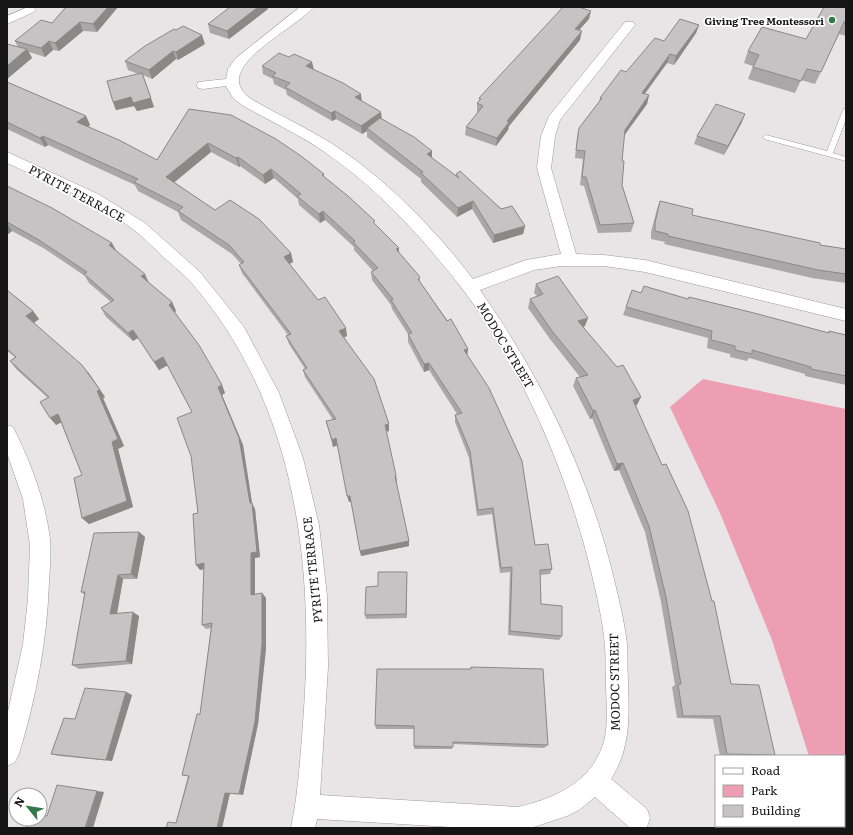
<svg xmlns="http://www.w3.org/2000/svg" width="853" height="835" font-family="Literata,serif">
	<rect width="100%" height="100%" fill="#e9e4e5"/>
	<path fill="#ed9eb2" d="M703,379L846,409V828H832V826H844V756H809L772,640L720,513L670,407Z"/>
	<g fill="none" stroke-linecap="round" stroke-linejoin="round">
		<defs>
			<path id="lane" d="M846,108V119L833,153L846,157V161L764,139L763,137L766,135L827,151L843,110Z"/>
			<path id="street" d="M28,7L34,8L36,10L34,12L7,24V16Z
				M300,7H313C296,30 207,68 251,99C277,114 305,127 331,143C385,178 434,228 473,279L526,260L561,254L537,168L541,136L549,116L625,22H633L635,25L560,120L555,136L551,168L576,254L604,255L645,260L846,309V321L645,272L604,266H561L534,270L480,290C539,374 585,467 611,567C617,592 624,618 627,644C628,656 627,668 628,680C629,715 631,748 611,779L647,809L650,818L647,827L643,828L629,827L595,797L579,810L567,816L531,828H467L317,819L315,828H291C299,789 301,749 304,709C314,557 294,400 190,281C181,272 170,263 160,254C152,246 143,237 134,230C96,201 50,183 7,163V152L98,194L145,223L200,272L244,327L279,393L303,458L319,525L327,596L328,667L320,795L518,807C551,799 585,786 600,752C610,732 606,704 606,682C605,670 606,658 605,646C603,621 597,596 591,571C567,472 520,362 457,282C418,233 375,186 323,151C297,133 269,121 242,105L233,98L226,86L203,89L198,88L197,85L198,82L226,79L228,69L236,58Z
				M7,425L13,427C31,463 45,500 50,539C51,553 50,568 49,582C47,641 36,698 19,754L15,762L7,766V716L23,644L28,599L30,545L23,499L7,453Z"/>
		</defs>
		<use href="#lane" stroke="#9f9a9b" stroke-width="1"/>
		<use href="#street" stroke="#9f9a9b" stroke-width="1"/>
		<use href="#lane" fill="#fff" fill-rule="evenodd"/>
		<use href="#street" fill="#fff" fill-rule="evenodd"/>
	</g>
	<path fill="#aba7a8" d="M66,7H118L97,32L83,31L59,51L53,50L45,57L29,52L32,58L7,79V44L18,47L15,41L52,23Z
		M846,7V36L839,34L815,84L801,80L795,93L748,79L753,66L744,63L748,51L806,39Z
		M268,9L229,39L210,33L208,24Z
		M589,19L579,30L580,40L509,126L508,130L496,146L465,135L466,127L478,112H477V103L479,102V98Z
		M699,25L696,33L674,65L667,63L645,94L649,95L647,104L624,136L622,161V185L634,223L631,232L598,233L584,186L580,185L583,159L575,158L577,137L579,128L599,102L600,98L626,72Z
		M205,44L178,60L176,59L152,79L143,75L154,107L137,111L134,106L116,110L113,102L138,74L128,70L125,61Z
		M289,57L312,62L313,70L361,94V101L382,119L432,151V158L456,176V174L525,226L523,234L493,243L472,209L457,217L421,182V179L367,137V131L362,134L336,119L332,121L287,95L286,90L274,84L273,79L263,74L262,66Z
		M7,82L86,116L90,125L88,127L157,160L189,109L324,174V177L375,224L399,248V253L420,277V282L468,349L467,355L535,545L552,569L550,574L540,575L541,604L562,636L559,640L508,635L510,572L500,573L492,514L477,516L469,458L455,422V415L457,414L429,370L424,372L408,342V334L392,309L391,305L372,280L371,272L373,271L354,250V247L325,220L320,223L299,205L298,199L274,178L265,184L240,166L239,167L211,152L174,182L215,210L291,253L293,262L289,264L347,336L344,337L389,424V431L386,432L397,482H396L409,546L361,556L351,502H349L337,445L333,447L326,421L333,420L305,377L303,370L305,369L289,344L286,336L288,335L242,273L239,265L241,264L232,254L181,220L178,212L138,191L135,185L48,145L45,147L7,129Z
		M742,122L724,155L694,144L697,136Z
		M7,186L117,251L149,283L172,302L176,311L175,312L222,385L225,393L222,395L243,445L252,503L255,509L260,557L255,558V594L262,593L266,598V648L258,724L243,795L230,793L222,828H166L168,822L176,823L188,776L182,775L200,714L211,628L206,629L202,625L204,569L200,570L198,513L192,412L168,365L159,370L138,338L133,341L106,317L101,308L111,302L89,283L85,276L45,249L12,231L7,235Z
		M660,201L692,215L820,245L846,249V283L812,278L664,244L665,242L651,239V232L657,209Z
		M536,284L585,326L583,327L637,405H636L731,684L775,755L770,756H720L713,719L677,718L672,687L675,685L661,602L645,532L619,470L614,471L592,418L590,419L573,386L576,378L580,377L550,339L528,308L530,299L537,296L534,293Z
		M644,286L688,299L689,297L828,333L829,331L846,335V385L805,376V374L749,358L747,361L730,357V354L707,348L708,338L623,315L632,290L641,293Z
		M7,290L33,311L39,319L34,323L88,372L105,397L103,398L124,446L118,449L133,507L89,524L82,518V475L61,422L56,425L48,398L16,369L10,361L15,357L7,351Z
		M139,532L145,537L137,579H123L117,614L139,616L132,664L79,669L72,665L85,595L81,592Z
		M407,577V618L366,619L365,615L378,586Z
		M471,667L548,745L544,748L453,744L452,749H414V729H376L375,725L470,669Z
		M126,692L132,695L112,761L59,756L51,754L75,719Z
		M718,826H792V828H718Z"/>
	<path fill="#8b8888" d="M108,7H118L97,32L93,24Z
		M258,7H267L268,9L229,39L227,31Z
		M591,11L589,19L573,37L575,29Z
		M80,22L83,31L59,51L55,43Z
		M699,25L696,33L674,65L676,56Z
		M582,31L580,40L509,126L508,130L496,146L497,138L507,121Z
		M202,35L205,44L178,60L176,52Z
		M49,41L53,50L45,57L41,48Z
		M27,49L32,58L7,79V66Z
		M173,51L176,59L152,79L149,70Z
		M670,54L667,63L639,101L642,93Z
		M312,62L314,70L306,66Z
		M142,73L154,107L137,111L134,106L116,110L113,102Z
		M361,94L362,102L355,97Z
		M649,95L647,104L622,138L625,130Z
		M335,111L336,119L332,121L331,113Z
		M381,112L382,120L367,128V131L362,134L361,126Z
		M745,114L742,122L724,155L728,146Z
		M86,116L90,125L82,131L77,122Z
		M43,136L48,145L45,147L40,138Z
		M208,143L211,152L170,186L166,177Z
		M432,151V159L427,154Z
		M238,157L240,166L239,167L236,158Z
		M271,169L274,178L265,184L263,175Z
		M473,201L472,209L457,217L458,208Z
		M323,211L325,220L320,223L319,214Z
		M7,223L12,231L7,235Z
		M525,226L523,234L493,243L494,235Z
		M112,243L117,252L109,245Z
		M399,248V256L396,249Z
		M291,253L293,262L286,266L284,257Z
		M145,274L149,283L141,276Z
		M172,302L176,311L173,313L169,305Z
		M33,311L39,319L32,324L26,316Z
		M588,318L585,326L576,329L578,321Z
		M346,328L347,336L341,339L339,331Z
		M133,330L138,338L133,341L128,333Z
		M468,349L467,357L464,350Z
		M163,357L168,365L159,370L154,362Z
		M429,363V370L424,372V364Z
		M88,372L105,397L103,398L124,446L118,449L133,507L89,524L82,518Z
		M222,385L225,393L222,395L243,445L252,503L255,509L260,557L255,558V599L251,595L250,503L218,387Z
		M641,397L637,405L629,407L633,400Z
		M595,410L592,418L590,419L593,411Z
		M58,414L64,421L56,425L50,418Z
		M389,424V431L385,432V425Z
		M336,438L338,445L333,447L332,440Z
		M623,463L619,470L614,471L617,464Z
		M396,475L397,482H396L395,476Z
		M347,496H350L352,502H349Z
		M139,532L145,537L137,579L131,574Z
		M409,541V546L361,556L360,551Z
		M204,563L209,568L200,570L196,565Z
		M118,575L123,579L116,618L110,614Z
		M262,593L266,598V648L258,724L243,795L239,794Z
		M133,612L139,616L132,664L126,661Z
		M126,692L132,695L112,761L106,760Z
		M97,791L104,792L93,828H85Z
		M225,793H230L222,828H217Z"/>
	<path fill="#c7c2c3" stroke="#8b8888" d="M66,7H108L93,24L80,22L55,43L49,41L41,48L15,41L41,20L52,23Z
		M230,7H258L227,31L208,24Z
		M563,7H579L591,11L575,29L582,31L507,121L509,122L497,138L466,127L483,106L477,103L481,99L479,98Z
		M824,7H846V22H844L821,72L807,69L801,81L753,67L759,55L748,51L762,27L806,39Z
		M680,19L699,25L676,56L670,54L642,93L649,95L625,130L622,161H624L622,185L634,223L600,225L586,177H582L585,151L576,150L579,128L602,98H600L621,70L626,72L655,38L664,41Z
		M183,26L202,35L176,52L173,51L149,70L125,61L145,46L174,29L176,30Z
		M7,44L27,49L7,66Z
		M279,53L289,57L294,54L312,62L306,66L343,83L361,94L355,97L381,112L361,126L335,111L331,113L285,87L290,83L272,76L276,73L262,66Z
		M142,73L151,98L133,103L131,97L113,102L107,81Z
		M7,82L86,116L77,122L119,140L157,160L189,109L231,115L276,139L301,156L324,174L322,175L348,196L375,221L373,222L399,248L396,249L420,277L418,279L447,321L451,319L468,349L464,350L489,388L522,461L535,545L548,544L552,569L540,570L541,604L562,606V636L510,631L512,567L501,568L493,508L478,510L470,451L455,415L462,413L429,363L424,364L408,334L412,333L391,300L393,299L371,272L378,268L353,242L355,241L323,211L319,214L297,196L301,194L271,169L263,175L238,157L236,158L208,143L166,177L215,210L230,200L259,219L291,253L284,257L318,300L325,297L346,328L339,331L374,379L389,424L385,425L396,475L395,476L409,541L360,551L350,496H347L336,438L332,440L326,421L336,419L303,370L307,368L286,336L291,334L239,265L244,262L229,245L178,211L183,207L134,182L138,179L43,136L40,138L7,122Z
		M716,104L745,114L728,146L697,136Z
		M380,118L414,137L432,151L427,154L459,178L456,174L460,171L501,209L512,206L525,226L494,235L473,201L458,208L421,173L423,172L367,128Z
		M7,186L52,208L112,243L109,245L145,274L141,276L172,302L169,305L199,345L222,385L218,387L239,438L250,503H252L257,552L251,553V595L262,593V644L255,722L239,794L225,793L217,828H166L168,822L176,823L189,776L182,775L197,714H200L212,623L202,625L204,563L196,565L193,514L198,513L191,456L177,418L192,412L163,357L154,362L133,330L128,333L101,308L114,300L84,274L87,272L39,240L7,222Z
		M660,201L693,209L692,215L820,243V245L846,249V274L818,270L668,236V234L655,231V223Z
		M558,276L588,318L578,321L617,367L623,365L641,397L633,400L662,465L666,464L688,511L712,601H714L731,684L759,685L775,755L727,754L720,716H683L678,684H681L666,597L649,526L623,463L617,464L595,410L593,411L576,378L588,375L552,331L530,299L543,294L536,284Z
		M644,286L688,299L689,297L754,313L829,333V331L846,335V376L811,369V367L752,350V354L735,350V346L711,340L712,331L626,307L632,290L641,293Z
		M7,290L33,311L26,316L82,365L100,390L97,391L118,439L112,442L127,501L82,518L74,478L82,475L58,414L50,418L40,402L49,397L10,361L16,357L7,349Z
		M139,532L131,574L118,575L110,614L133,612L126,661L72,665L85,592H81L94,533Z
		M378,572H407L406,614L365,615L366,587L378,586Z
		M471,667L543,669L548,745L453,742V747L414,746V726L375,725L377,669H471Z
		M85,688L126,692L106,760L51,754L64,718L75,719Z
		M57,785L97,791L85,828H26L30,819H40V815L47,816Z
		M727,826H792V828H727Z"/>
	<circle fill="#317946" stroke="#fff" stroke-width="1.5" cx="832" cy="20" r="4"/>
	<g text-anchor="middle" dominant-baseline="central" stroke-width="3.5" stroke-linejoin="round" paint-order="stroke">
		<g font-size="10" font-weight="bold" fill="#161515" stroke="#fff" text-anchor="end">
			<text x="824" y="20">Giving Tree Montessori</text>
		</g>
		<g font-size="12" fill="#161515" stroke="#fff">
			<text transform="translate(77 193) rotate(28)">PYRITE TERRACE</text>
			<text transform="translate(506 345) rotate(59)">MODOC STREET</text>
			<text transform="translate(312 570) rotate(-96)">PYRITE TERRACE</text>
			<text transform="translate(614 682) rotate(-91)">MODOC STREET</text>
		</g>
	</g>
	<rect width="853" height="835" fill="none" stroke="#161515" stroke-width="16"/>
	<rect x="715" y="755" width="130" height="72" fill="#ffffff" stroke="#a2a1a1"/>
	<rect x="723" y="768" width="20" height="6" fill="#ffffff" stroke="#a2a1a1"/>
	<text x="751" y="775" font-size="12" fill="#161515">Road</text>
	<rect x="723" y="785" width="20" height="12" fill="#ed9eb2" stroke="#a2a1a1"/>
	<text x="751" y="795" font-size="12" fill="#161515">Park</text>
	<rect x="723" y="805" width="20" height="12" fill="#c7c2c3" stroke="#a2a1a1"/>
	<text x="751" y="815" font-size="12" fill="#161515">Building</text>
	<g transform="translate(28 807) rotate(300)"><circle r="19" fill="#ffffff" stroke="#a2a1a1"/>
	<path d="M0-3L7 15L0 10L-7 15Z" fill="#317946"/>
	<text y="-6" font-size="11" font-weight="bold" text-anchor="middle" fill="#161515">N</text>
	</g>
</svg>
